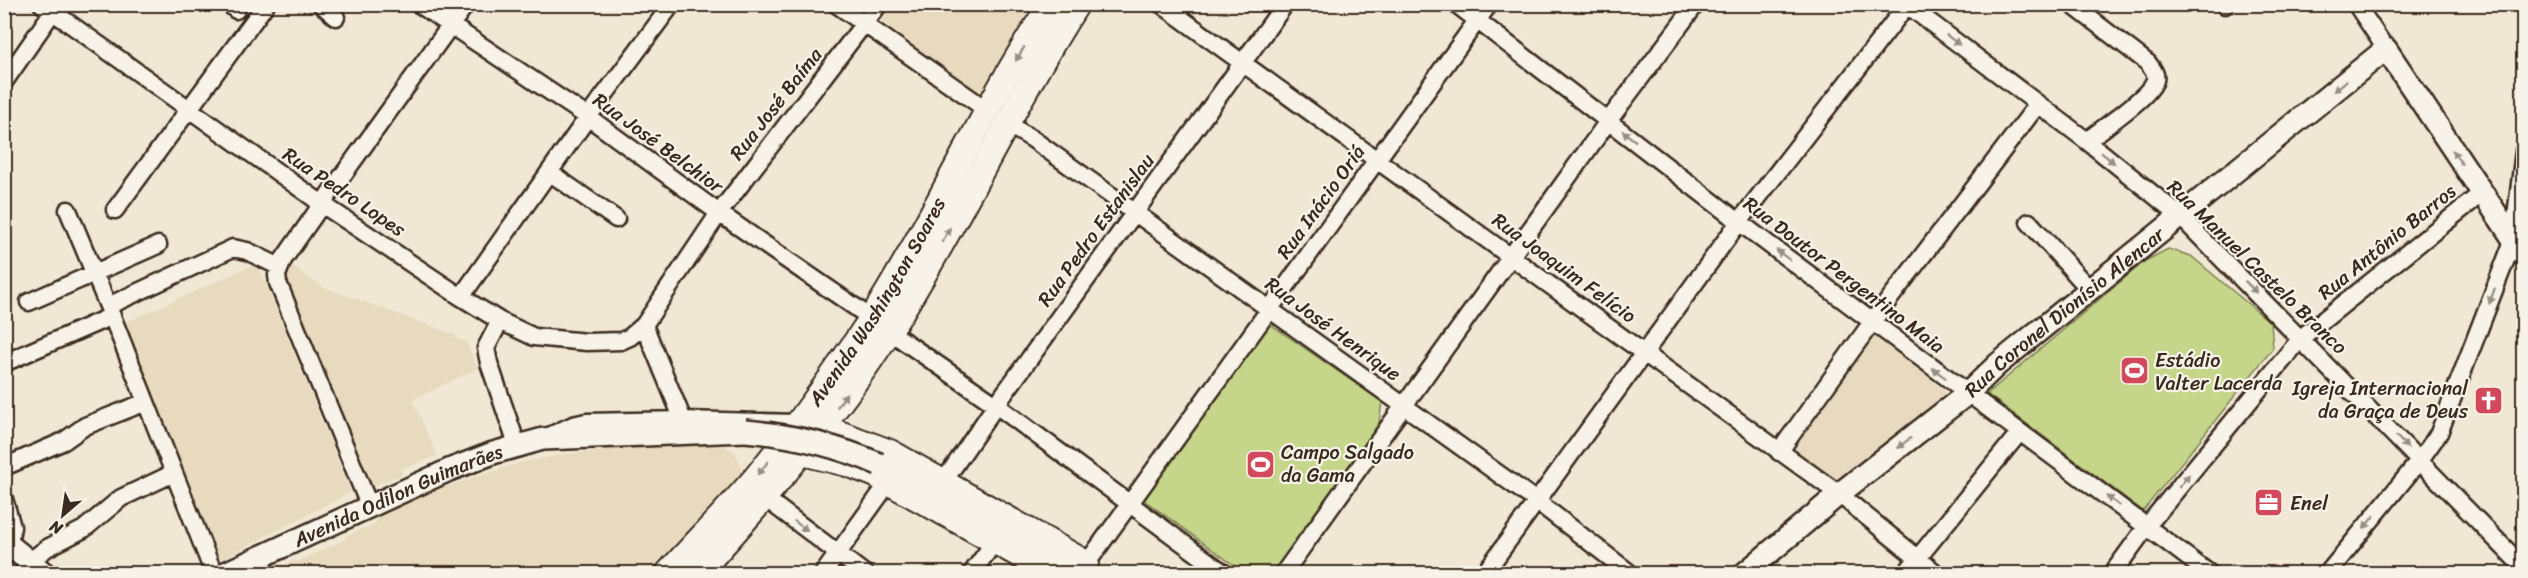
<svg xmlns="http://www.w3.org/2000/svg" width="2528" height="578" font-family="Sriracha,sans-serif">
	<rect width="100%" height="100%" fill="#f0e8d5"/>
	<filter id="ink" filterUnits="userSpaceOnUse"><feTurbulence type="fractalNoise" baseFrequency=".0167" numOctaves="2"/><feDisplacementMap in="SourceGraphic" scale="12" xChannelSelector="R" yChannelSelector="G"/><feConvolveMatrix kernelMatrix="1 2 1 2 8 2 1 2 1" color-interpolation-filters="sRGB"/></filter>
	<g filter="url(#ink)">
		<path fill="#e7dabe" d="M892,4H1032V5L982,92L979,93L880,20Z
			M257,263L351,492L220,560L125,323Z
			M293,267L323,287L417,321L420,324L423,323L456,335L455,338L466,342L478,368L413,400L437,456L401,469L402,474L370,487L286,276Z
			M1868,336L1881,339L1947,393L1837,482L1786,447Z
			M655,445L724,446L735,452L742,468L740,476L647,573L268,574L294,560L296,562L346,539V536L376,523V514L402,501L525,461L569,454Z"/>
		<path fill="#c5d68b" stroke="#808054" stroke-width="1.5" d="M2168,249L2191,256L2271,323L2273,348L2143,511L1987,394L2145,261Z
			M1270,324L1382,402L1378,430L1272,573H1245L1141,498Z"/>
		<g fill="none" stroke-linecap="round" stroke-linejoin="round">
			<defs>
				<path id="minor" d="M42,4L322,204L461,297L500,321L534,337L587,342L621,341L630,337L644,325L719,213L879,4
					M229,4L236,10
					M321,4L336,17
					M419,4L588,117L719,213L871,318
					M836,4L987,110
					M1161,4L1839,494L1937,574
					M1456,4L1739,222L2210,574
					M1906,4L2087,141L2180,216L2524,568
					M2071,4L2148,63C2151,68 2157,73 2155,80C2150,97 2102,128 2087,141
					M2224,4L2225,5
					M2356,4L2386,49
					M4,82L58,4
					M1007,124L1031,138L1535,500L1631,574
					M549,172L616,219
					M68,210L108,306L214,574
					M115,210L266,4
					M2029,222L2090,290
					M461,297L588,117L672,4
					M29,302L158,245
					M108,306L233,248L247,251L280,267
					M500,321L486,348L489,363L517,445
					M644,325L683,420
					M889,331L996,405L1225,574
					M4,363L112,316
					M547,437L573,425L586,422L683,420L798,423
					M1779,452L1872,322L2038,104
					M4,467L64,441L85,426L146,402
					M944,481L996,405L1285,4
					M765,498L865,574
					M4,499L12,527L9,545
					M369,505L278,283L277,275L283,260L322,204L466,4
					M30,561L47,548L84,529L121,498L174,473
					M1082,570L1489,4
					M823,574L889,482
					M971,574L996,540
					M1283,574L1609,120L1696,4
					M1484,574L1739,222L1907,5
					M1905,574L2019,433
					M2112,574L2147,526L2301,338L2482,193
					M2327,574L2420,460L2439,433L2513,241L2524,151"/>
				<g id="major">
					<path d="M879,464L971,514L1073,574"/>
					<path d="M4,541L45,574"/>
					<path id="s1" d="M223,574L449,470L493,453L543,439L745,431"/>
					<path id="s2" d="M1744,574L1839,494L1967,394L1998,364L2386,49L2524,255"/>
				</g>
				<g id="highway">
					<path d="M823,427L890,452L1086,563"/>
					<path d="M803,453L847,464L874,474L1053,574"/>
					<path id="s3" d="M667,574C697,541 728,510 756,477C797,427 835,373 871,319C936,217 983,105 1051,4"/>
					<path d="M697,574C767,497 833,419 889,332C957,226 1009,110 1077,4"/>
				</g>
			</defs>
			<use href="#minor" stroke="#3b2a1e" stroke-width="21"/>
			<use href="#major" stroke="#3b2a1e" stroke-width="26"/>
			<use href="#highway" stroke="#3b2a1e" stroke-width="28"/>
			<use href="#minor" stroke="#f7f3e8" stroke-width="16"/>
			<use href="#major" stroke="#f7f3e8" stroke-width="21"/>
			<use href="#highway" stroke="#f7f3e8" stroke-width="24"/>
			<defs>
				<path id="major-bridge" d="M745,431C793,435 835,445 879,464"/>
			</defs>
			<use href="#major-bridge" stroke="#3b2a1e" stroke-width="26" stroke-linecap="butt"/>
			<use href="#major-bridge" stroke="#f7f3e8" stroke-width="21"/>
		</g>
		<defs><path id="oneway-solid" d="M-6-.8H1V-3.2L6.5 0L1 3.2V.8H-6Z" transform="scale(1.5)"/></defs>
		<g fill="#998e83">
			<use href="#oneway-solid" transform="translate(1953 40) rotate(37)"/>
			<use href="#oneway-solid" transform="translate(1020 54) rotate(121)"/>
			<use href="#oneway-solid" transform="translate(2340 86) rotate(141)"/>
			<use href="#oneway-solid" transform="translate(1629 136) rotate(-142)"/>
			<use href="#oneway-solid" transform="translate(2457 157) rotate(-124)"/>
			<use href="#oneway-solid" transform="translate(2108 158) rotate(39)"/>
			<use href="#oneway-solid" transform="translate(946 235) rotate(-61)"/>
			<use href="#oneway-solid" transform="translate(1783 255) rotate(-143)"/>
			<use href="#oneway-solid" transform="translate(2251 287) rotate(45)"/>
			<use href="#oneway-solid" transform="translate(2492 296) rotate(110)"/>
			<use href="#oneway-solid" transform="translate(1939 373) rotate(-143)"/>
			<use href="#oneway-solid" transform="translate(842 400) rotate(-56)"/>
			<use href="#oneway-solid" transform="translate(2402 442) rotate(46)"/>
			<use href="#oneway-solid" transform="translate(1904 443) rotate(142)"/>
			<use href="#oneway-solid" transform="translate(763 468) rotate(129)"/>
			<use href="#oneway-solid" transform="translate(2184 481) rotate(-51)"/>
			<use href="#oneway-solid" transform="translate(2113 501) rotate(-144)"/>
			<use href="#oneway-solid" transform="translate(2369 522) rotate(129)"/>
			<use href="#oneway-solid" transform="translate(801 526) rotate(37)"/>
		</g>
	</g>
	<defs>
		<symbol id="stadium-square" viewBox="-11 -11 22 22"><rect x="-9" y="-9" width="18" height="18" rx="4" fill="#d1495b" stroke="#f7f3e8"/><path d="M0-5a6.5 5 0 1 0 0 10a6.5 5 0 1 0 0-10ZM-3.5-1.8h7v3.6h-7Z" fill="#fff"/></symbol>
		<symbol id="church-square" viewBox="-11 -11 22 22"><rect x="-9" y="-9" width="18" height="18" rx="4" fill="#d1495b" stroke="#f7f3e8"/><path d="M-1.2-6h2.4v3.5h3.3v2.4h-3.3V6h-2.4V-.1h-3.3v-2.4h3.3Z" fill="#fff"/></symbol>
		<symbol id="office-square" viewBox="-11 -11 22 22"><rect x="-9" y="-9" width="18" height="18" rx="4" fill="#d1495b" stroke="#f7f3e8"/><path d="M-6-3h4V-5.5h4V-3h4V5H-6ZM-1-4.5V-3h2v-1.5ZM-6 0V1H6V0Z" fill="#fff"/></symbol>
	</defs>
	<g fill-rule="evenodd">
		<use href="#stadium-square" x="2118" y="354" width="33" height="33"/>
		<use href="#church-square" x="2472" y="384" width="33" height="33"/>
		<use href="#stadium-square" x="1244" y="448" width="33" height="33"/>
		<use href="#office-square" x="2252" y="486" width="33" height="33"/>
	</g>
	<g text-anchor="middle" dominant-baseline="central" stroke-width="4.5" stroke-linejoin="round" paint-order="stroke">
		<g font-size="20" fill="#3b2a1e" stroke="#f7f3e8">
			<text transform="translate(776 104) rotate(-52)">Rua José Baíma</text>
			<text transform="translate(658 143) rotate(36)">Rua José Belchior</text>
			<text transform="translate(344 192) rotate(34)">Rua Pedro Lopes</text>
			<text transform="translate(1321 202) rotate(-54)">Rua Inácio Oriá</text>
			<text transform="translate(1096 230) rotate(-54)">Rua Pedro Estanislau</text>
			<text transform="translate(2387 242) rotate(-39)">Rua Antônio Barros</text>
			<text transform="translate(2257 267) rotate(44)">Rua Manuel Castelo Branco</text>
			<text transform="translate(1564 268) rotate(36)">Rua Joaquim Felício</text>
			<text transform="translate(1844 275) rotate(37)">Rua Doutor Pergentino Maia</text>
			<text stroke="none"><textPath href="#s3" startOffset="345">Avenida Washington Soares</textPath></text>
			<text stroke="none"><textPath href="#s2" startOffset="414">Rua Coronel Dionísio Alencar</textPath></text>
			<text transform="translate(1333 329) rotate(36)">Rua José Henrique</text>
			<text stroke="none"><textPath href="#s1" startOffset="192">Avenida Odilon Guimarães</textPath></text>
		</g>
		<g font-size="20" fill="#3b2a1e" stroke="#f7f3e8" text-anchor="start">
			<text x="2155" y="360">Estádio<tspan x="2155" dy="23">Valter Lacerda</tspan></text>
			<text x="2468" y="388" text-anchor="end">Igreja Internacional<tspan x="2468" dy="23">da Graça de Deus</tspan></text>
			<text x="1281" y="452">Campo Salgado<tspan x="1281" dy="23">da Gama</tspan></text>
			<text x="2290" y="503">Enel</text>
		</g>
	</g>
	<rect width="2528" height="578" fill="none" stroke="#f7f3e8" stroke-width="24"/>
	<rect x="12" y="12" width="2504" height="554" fill="none" stroke="#3b2a1e" stroke-width="2" filter="url(#ink)"/>
	<g transform="translate(63 515) rotate(209)" stroke="#f7f3e8" stroke-width="4.5" paint-order="stroke">
	<path d="M0-4.5L10 22L0 15L-10 22Z" fill="#3b2a1e"/>
	<text y="-9" font-size="16" font-weight="bold" text-anchor="middle" fill="#3b2a1e">N</text>
	</g>
</svg>
